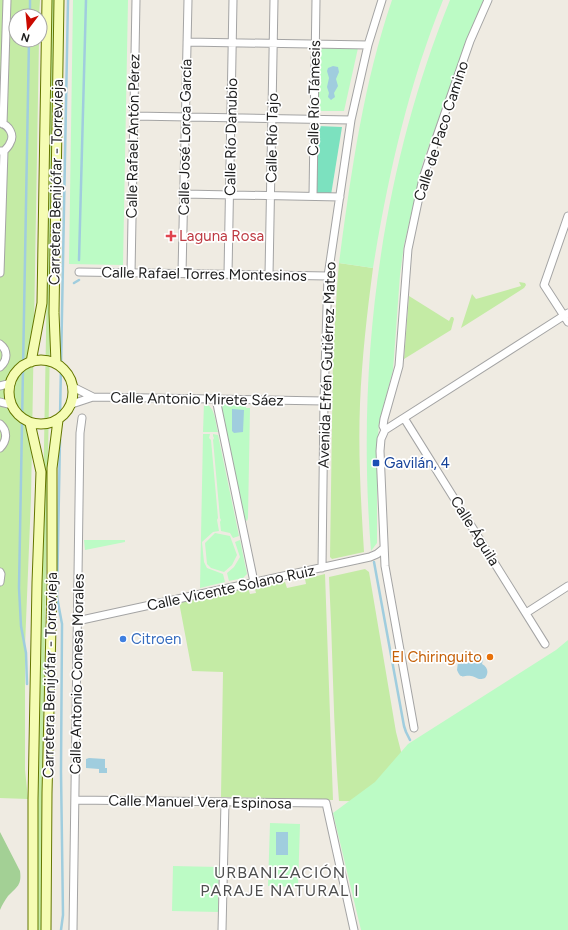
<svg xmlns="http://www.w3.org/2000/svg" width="568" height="930" font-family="Figtree,sans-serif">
	<rect width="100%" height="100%" fill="#efebe2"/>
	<path fill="#c4eba5" d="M0,0H40L39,16H16V40H39L31,498L25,646V770L28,799L0,798Z
		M52,0H56L42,800L41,930H37V838Z
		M339,263L373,268C367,313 362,358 360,404C358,453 361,503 364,552L332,559L330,557L333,357L337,287Z
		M519,282L525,283L526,285L524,288L461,328L472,294L476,299L521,286Z
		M409,296L449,321L451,317H453L454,319L451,330L404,359Z
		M365,569L369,572L396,732L413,798L410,802L339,801C333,726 333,652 329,577Z
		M325,574L333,800H320V799L221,797L223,672L192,671L179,602L248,588L250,594L256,593L255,589L285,582L287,588L306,584L305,579Z"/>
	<path fill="#a3d095" d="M0,832L20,871C22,885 17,887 8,896C5,900 2,905 0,910Z"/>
	<path fill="#bcfbc5" d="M73,0H128L123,265L69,264Z
		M392,0H443C408,86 388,176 373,268L339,263C351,174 363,85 392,0Z
		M450,0H484L468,38L423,162L404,245L400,275L393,370L379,423L377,450V543L371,551C356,365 380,173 450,0Z
		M318,48H358L344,111H317Z
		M204,403C216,407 215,422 218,432H203Z
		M222,403H246V408H250L248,518L247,521L244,519L221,405Z
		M203,434H210L209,438L211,440L218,518L217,520L219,531L213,532L202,542L204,562L207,568L223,574L225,582L200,588Z
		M213,436V434L218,435L239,536L233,538L230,533L221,531L220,522L221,520L220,518L213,440L214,438Z
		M215,533L230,536L237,555L232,565L224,572L211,568L207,564L205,543Z
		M84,540H125V542L85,550Z
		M240,540L247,574L243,578L229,581L227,573L234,567L240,557L235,542Z
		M568,640V930H361L333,813L375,782L408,744L556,650Z
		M270,823L300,824L298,887L268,886Z
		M173,866L219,867L218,912L172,911Z"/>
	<path fill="#7ce1bf" d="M317,126L342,127L331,195H316Z"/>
	<path fill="#a0cdde" d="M333,66L338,67L339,72L336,79L338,86L334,93L335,97L331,100L328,97L329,93L327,87L329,78L327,71L328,68Z
		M232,409L244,410L243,432L234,433L232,431Z
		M478,656L482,658L483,660L482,664C488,667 489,673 485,678C478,681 477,677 471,676C463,675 461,680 457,670L458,662C464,657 469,658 474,662L475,658Z
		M89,758L105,759V768H107V773H99V769L86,768V759Z
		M276,832H288V855H276Z"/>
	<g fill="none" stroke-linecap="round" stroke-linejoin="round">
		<path stroke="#a0cdde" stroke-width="2.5" d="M30,16V0
			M79,260L86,0
			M74,283L79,280
			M60,418L68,0
			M60,439L57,597L62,624L61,772L63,915L61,930
			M374,562L404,726L406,732L410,740
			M27,684L26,653L21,626L19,588L29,40"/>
		<defs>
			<path id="street" d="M187,42L368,45
				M134,116L351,120
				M3,124L7,0
				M0,151H4C6,149 9,146 10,143C15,135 9,125 0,123
				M184,194L340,197
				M313,196L316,0
				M568,216L544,285L568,322
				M79,272L328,276
				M0,273L4,151
				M131,273L136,0
				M182,273L188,0
				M228,274L233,0
				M269,275L274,0
				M0,344C8,350 8,360 0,367
				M0,386L11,383
				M73,387L93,397L324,401
				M216,399L254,582
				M0,402L12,405
				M72,404L93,397
				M404,418L545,644
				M0,424C8,431 7,441 0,448
				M385,430L383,426L384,419L399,366L408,249L423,178L438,133L470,41L488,0
				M385,430L381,439L380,451L385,566L414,728
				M385,430L568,313
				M322,568L324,401L328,276L351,120L368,45L382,0
				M0,572L1,574L0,582
				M526,613L568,586
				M77,621L370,557L377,554L383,549
				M75,800L326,803L354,930
				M73,930L80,433L82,418
				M222,930L225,802"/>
			<path id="secondary" d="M9 392a32 32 0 1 1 64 0a32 32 0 1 1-64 0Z
				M31,362L42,303L47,0
				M56,363L54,313L59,0
				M30,423L41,472L37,583L33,800V930
				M46,930L47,793L52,585V468L58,420"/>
		</defs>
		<use href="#street" stroke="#a4a4a4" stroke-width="9"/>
		<use href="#secondary" stroke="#657700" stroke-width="11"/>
		<use href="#street" stroke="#fff" stroke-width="7"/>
		<use href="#secondary" stroke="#f5fcb3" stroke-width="9"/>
	</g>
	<path fill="#e0444e" stroke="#fff" stroke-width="1.5" d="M169 230h4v4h4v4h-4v4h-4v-4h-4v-4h4z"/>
	<rect fill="#1a4fb4" stroke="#fff" stroke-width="1.5" x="372" y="459" width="8" height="8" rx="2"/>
	<circle fill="#3f7fe0" stroke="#fff" stroke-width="1.5" cx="123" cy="639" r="4"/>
	<circle fill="#e8710a" stroke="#fff" stroke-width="1.5" cx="490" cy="657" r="4"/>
	<g text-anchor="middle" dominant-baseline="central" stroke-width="3.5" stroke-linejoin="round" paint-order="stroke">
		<g font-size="15" fill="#1d1d1d" stroke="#fff">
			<text transform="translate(314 98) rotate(-89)">Calle Río Támesis</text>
			<text transform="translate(441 131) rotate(-72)">Calle de Paco Camino</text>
			<text transform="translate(133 136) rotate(-89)">Calle Rafael Antón Pérez</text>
			<text transform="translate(185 137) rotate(-89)">Calle José Lorca García</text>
			<text transform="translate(231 137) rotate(-89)">Calle Río Danubio</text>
			<text transform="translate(272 138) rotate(-89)">Calle Río Tajo</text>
			<text transform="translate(56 182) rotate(-89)">Carretera Benijófar - Torrevieja</text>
			<text transform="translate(204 274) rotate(1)">Calle Rafael Torres Montesinos</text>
			<text transform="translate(327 365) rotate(-88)">Avenida Efrén Gutiérrez Mateo</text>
			<text transform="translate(197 399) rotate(1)">Calle Antonio Mirete Sáez</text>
			<text transform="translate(475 531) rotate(58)">Calle Águila</text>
			<text transform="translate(231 588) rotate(-12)">Calle Vicente Solano Ruiz</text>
			<text transform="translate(77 674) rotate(-89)">Calle Antonio Conesa Morales</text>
			<text transform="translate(50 675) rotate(-89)">Carretera Benijófar - Torrevieja</text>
			<text transform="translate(200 802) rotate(1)">Calle Manuel Vera Espinosa</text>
		</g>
		<g font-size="15" fill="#be3a42" stroke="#fff" text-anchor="start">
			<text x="179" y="236">Laguna Rosa</text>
		</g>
		<g font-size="15" fill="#164399" stroke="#fff" text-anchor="start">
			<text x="384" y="463">Gavilán, 4</text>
		</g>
		<g font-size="15" fill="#366cbe" stroke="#fff" text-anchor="start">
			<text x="131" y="639">Citroen</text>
		</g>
		<g font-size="15" fill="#c56008" stroke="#fff" text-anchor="end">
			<text x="482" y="657">El Chiringuito</text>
		</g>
		<g font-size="16" letter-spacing="1" fill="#505050" stroke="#fff">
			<text x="280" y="872">URBANIZACIÓN<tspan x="280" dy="18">PARAJE NATURAL I</tspan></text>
		</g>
	</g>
	<g transform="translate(28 28) rotate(196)"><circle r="19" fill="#ffffff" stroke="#a5a5a5"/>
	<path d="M0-3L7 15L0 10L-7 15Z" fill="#ca0a00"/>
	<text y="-6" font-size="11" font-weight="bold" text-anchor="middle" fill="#1d1d1d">N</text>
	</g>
</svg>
